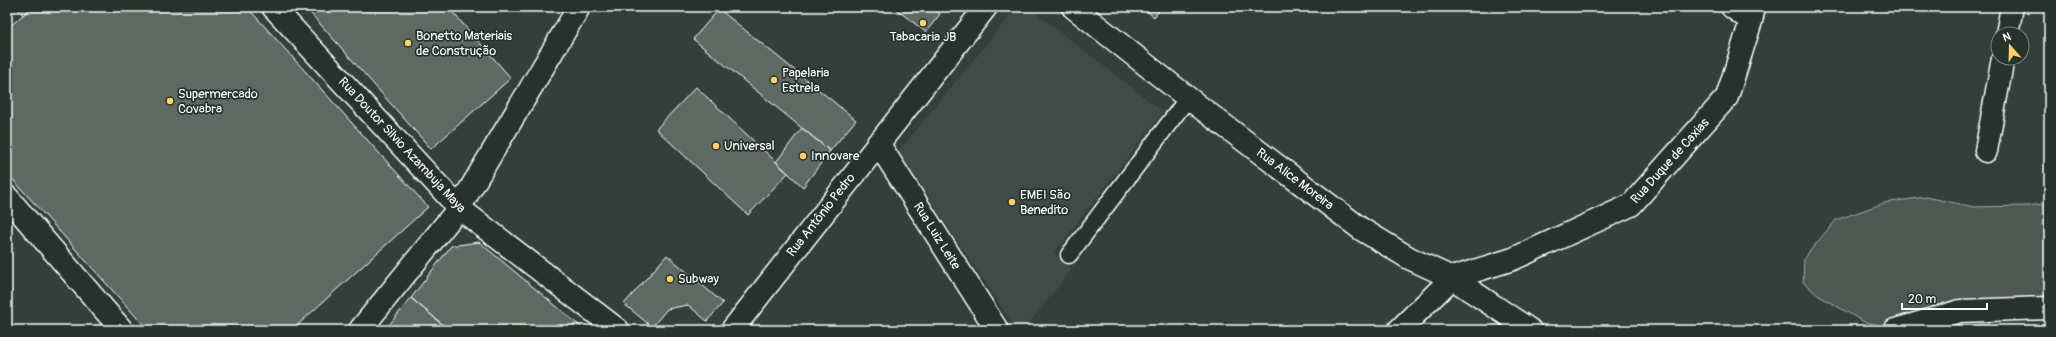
<svg xmlns="http://www.w3.org/2000/svg" width="2056" height="337" font-family="Pangolin,sans-serif">
	<rect width="100%" height="100%" fill="#333f3a"/>
	<filter id="ink" filterUnits="userSpaceOnUse"><feTurbulence type="fractalNoise" baseFrequency=".025" numOctaves="2"/><feDisplacementMap in="SourceGraphic" scale="8" xChannelSelector="R" yChannelSelector="G"/><feConvolveMatrix kernelMatrix="1 2 1 2 8 2 1 2 1" color-interpolation-filters="sRGB"/></filter>
	<g filter="url(#ink)">
		<path fill="#404c47" d="M1017,7H1028L1163,112L1054,253L1072,269L1024,330H1017L898,152Z"/>
		<path fill="#4d5853" stroke="#a6aca9" d="M1926,197L1974,207L2028,206L2049,203V305L1968,328L1907,330L1864,322L1819,296L1803,282L1804,258L1836,220L1884,203Z"/>
		<path fill="#5f6964" stroke="#fff" d="M17,7H32L23,15Z
			M32,7H247L428,207L292,330H148L7,173V29Z
			M305,7H448L511,78L431,149Z
			M893,7H931L940,14L926,32Z
			M1142,7H1162L1154,17Z
			M719,9L856,120L830,151L693,39Z
			M696,87L788,173L748,215L656,129Z
			M802,128L830,151L803,187L776,162Z
			M479,242L585,330H449L411,298L451,246Z
			M667,255L723,303L707,321L688,305L667,309L652,327L624,304Z
			M411,298L449,330H385Z"/>
		<g fill="none" stroke-linecap="round" stroke-linejoin="round">
			<defs>
				<path id="lane" d="M1069,255L1188,98"/>
				<path id="street" d="M273,7L459,208L618,330
					M1732,7L1751,21
					M2007,34L2012,7
					M878,143L997,330
					M1986,151L2003,58
					M7,197L122,330
					M360,330L459,208L579,7
					M1399,330L1452,278L1513,259L1631,205L1727,97L1751,21L1754,7"/>
				<path id="secondary" d="M1073,7L1188,98L1361,229L1409,258L1452,278L1530,330
					M732,330L986,7
					M1895,330L1960,311L2049,308"/>
			</defs>
			<use href="#lane" stroke="#fff" stroke-width="19"/>
			<use href="#street" stroke="#fff" stroke-width="25"/>
			<use href="#secondary" stroke="#fff" stroke-width="25"/>
			<use href="#lane" stroke="#26332d" stroke-width="16"/>
			<use href="#street" stroke="#26332d" stroke-width="22"/>
			<use href="#secondary" stroke="#26332d" stroke-width="22"/>
		</g>
	</g>
	<g fill="#ffd166" stroke="#26332d" stroke-width="1.5">
		<circle cx="923" cy="23" r="4"/>
		<circle cx="408" cy="43" r="4"/>
		<circle cx="774" cy="80" r="4"/>
		<circle cx="170" cy="101" r="4"/>
		<circle cx="716" cy="146" r="4"/>
		<circle cx="803" cy="156" r="4"/>
		<circle cx="1012" cy="202" r="4"/>
		<circle cx="670" cy="279" r="4"/>
	</g>
	<g text-anchor="middle" dominant-baseline="central" stroke-width="3.5" stroke-linejoin="round" paint-order="stroke">
		<g font-size="13" fill="#fff" stroke="#26332d" text-anchor="start">
			<text x="416" y="36">Bonetto Materiais<tspan x="416" dy="15">de Construção</tspan></text>
			<text x="923" y="37" text-anchor="middle">Tabacaria JB</text>
			<text x="782" y="73">Papelaria<tspan x="782" dy="15">Estrela</tspan></text>
			<text x="178" y="94">Supermercado<tspan x="178" dy="15">Covabra</tspan></text>
			<text x="724" y="146">Universal</text>
			<text x="811" y="156">Innovare</text>
			<text x="1020" y="195">EMEI São<tspan x="1020" dy="15">Benedito</tspan></text>
			<text x="678" y="279">Subway</text>
		</g>
		<g font-size="13" fill="#fff" stroke="#26332d">
			<text transform="translate(402 145) rotate(47)">Rua Doutor Silvio Azambuja Maya</text>
			<text transform="translate(1670 161) rotate(-48)">Rua Duque de Caxias</text>
			<text transform="translate(1295 179) rotate(37)">Rua Alice Moreira</text>
			<text transform="translate(821 215) rotate(-52)">Rua Antônio Pedro</text>
			<text transform="translate(937 236) rotate(58)">Rua Luiz Leite</text>
		</g>
	</g>
	<rect width="2056" height="337" fill="none" stroke="#26332d" stroke-width="24"/>
	<rect x="12" y="12" width="2032" height="313" fill="none" stroke="#fff" stroke-width="1.5" filter="url(#ink)"/>
	<g transform="translate(2010 46) rotate(340)"><circle r="19" fill="#26332d" stroke="#7d8581"/>
	<path d="M0-3L7 15L0 10L-7 15Z" fill="#ffd166"/>
	<text y="-6" font-size="11" font-weight="bold" text-anchor="middle" fill="#ffffff">N</text>
	</g>
	<path d="M1902 303v6h85v-6" fill="none" stroke="#ffffff" stroke-width="2"/>
	<text x="1908" y="303" font-size="12" fill="#ffffff" stroke="#26332d" stroke-width="3" paint-order="stroke">20 m</text>
</svg>
